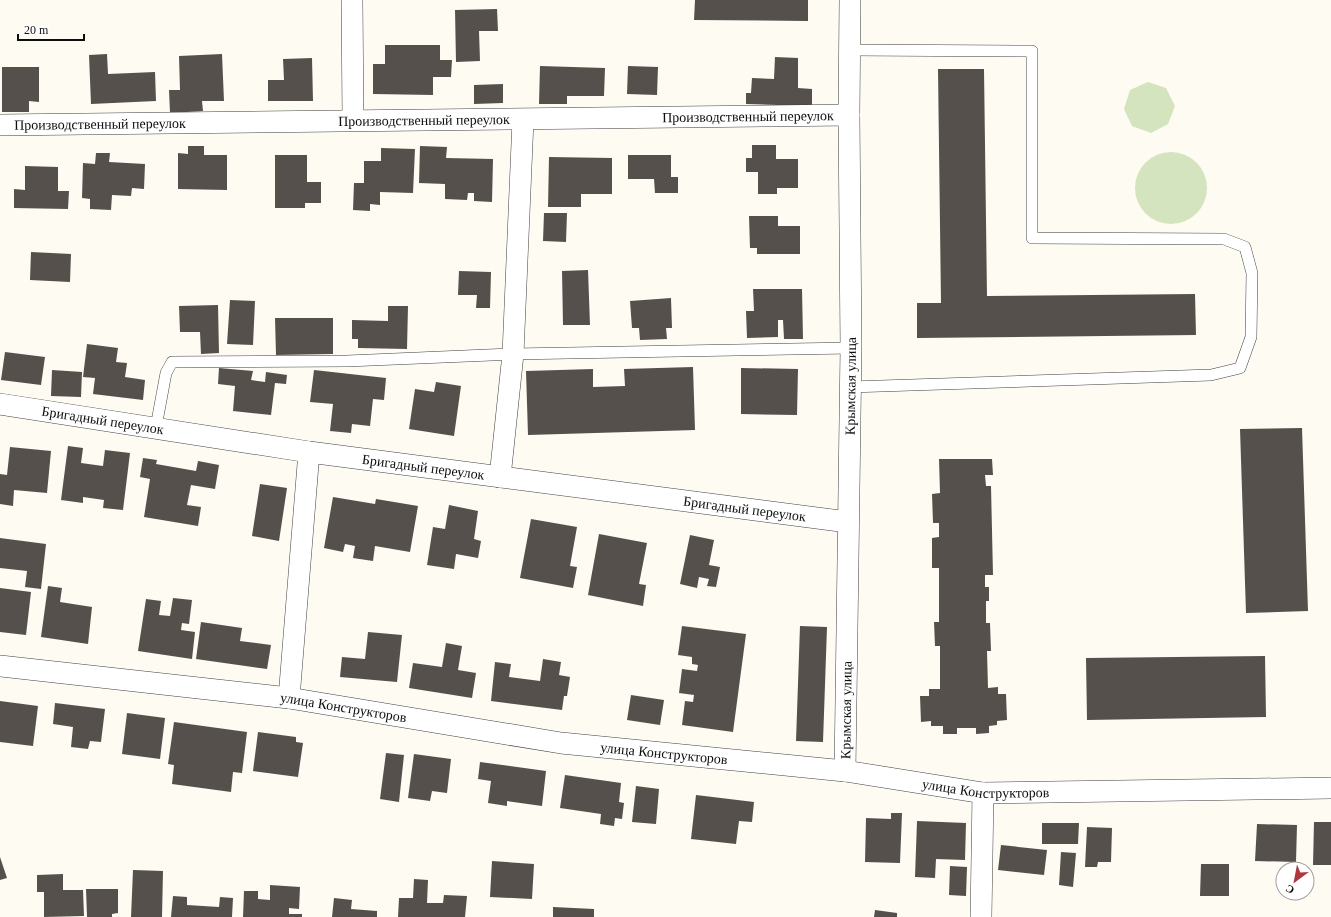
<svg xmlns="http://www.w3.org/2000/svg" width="1331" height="917" font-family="Georgia,serif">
	<rect width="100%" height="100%" fill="#fdfbf2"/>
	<path fill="#d3e4bf" d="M1148,82L1166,88L1175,106L1168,124L1151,133L1132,126L1124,109L1130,90Z
		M1135 188a36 36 0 1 1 72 0a36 36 0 1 1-72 0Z"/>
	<path fill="#56504c" d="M695,0H808V21L694,20Z
		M497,9L498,31H479L480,61L456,62L455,10Z
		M385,45H440V60H452L451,77H433V95L373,94V64H385Z
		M107,54L108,74L155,72L156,101L91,104L89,55Z
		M222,54L224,101H202L203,111L170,113L169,90H180L179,56Z
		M775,57L798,58V88L812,89V106L746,104V93H751L752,78L774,79Z
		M312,58L313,101H268V80H284L283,59Z
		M540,66L605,68L604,96H567V104H539Z
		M628,66L658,67L657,95L627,94Z
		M2,67H39V102L29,101V112H2Z
		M938,69H984L987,296L1195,294L1196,335L917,338V303H941Z
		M503,84V103L474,104V85Z
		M752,145H776V159H798V188H777V194H758V172H746V158H752Z
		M188,146H204V155H227V190L178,189V153L188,154Z
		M420,146L447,147L446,158L493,159L492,202L474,201V193H468L467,200L445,199V184L419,183Z
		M381,148L415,149L413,193L380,192V205L370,204V211L353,210L354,183H364V161H381Z
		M96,153H110L109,162L145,164L144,189L132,188L131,196L112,195L111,210L90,209V199L82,198L83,163L95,164Z
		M275,155H307V182H321V203H305V208H275Z
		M628,155H671V177H678V193H655L654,179H628Z
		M549,157L612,158V194H581V207H548Z
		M25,166L58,167V191H69L68,209L14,208V189L25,190Z
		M544,213H567L566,242L543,241Z
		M749,216H778V226H800V254H757V248H750Z
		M31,252L71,254L70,282L30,280Z
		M588,270L590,325H563L562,271Z
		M459,271L491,272L490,308H476L477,295H458Z
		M753,289H802L803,339H784L783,320H778V337L747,338L746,311H754Z
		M671,298L672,328H666L667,339L640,340L639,328H632L630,301Z
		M230,300L255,301L253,345L227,344Z
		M218,305L219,353L201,354L200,332H180L179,306Z
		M388,306H408L407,349L358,348V339H352V320L388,321Z
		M275,318H333V354L276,355Z
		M87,344L118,348L116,362L127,363L125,377L145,380L143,400L93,394L95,378L83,377Z
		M5,352L45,357L41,385L1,380Z
		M693,367L695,430L528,435L526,371L593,369V387L625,386L624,369Z
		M219,368L253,371L251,380L265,382L266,372L287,375L286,384L275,383L271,415L233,411L235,386L218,384Z
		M741,368L798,369L797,415L741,414Z
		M52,370L82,372L81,397L51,396Z
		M314,370L386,378L384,400L373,399L370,426L352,424L351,433L330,431L333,404L310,402Z
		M436,382L461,386L454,436L409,429L415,389L434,392Z
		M1302,428L1308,611L1246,613L1240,429Z
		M68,446L83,448L81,463L103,466L105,450L130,453L123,510L103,508L104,500L83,497V503L61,500Z
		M10,447L51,451L47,493L14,490L13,506L0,504V474L7,475Z
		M143,458L157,460L156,464L196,471L198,461L219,465L215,489L191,485L187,505L201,507L198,526L144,517L150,479L140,477Z
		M939,459H992L993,475H985L986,486H991L993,575H985V587H989V601H986V623H990L991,651H987L988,688L998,687V694H1006L1007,720L997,721V725L989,726V733L976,734V728H957V734H943V726H931V721L921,722L920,696H929V689H940V646H935L934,622H939V568H932V538L939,537V523H933L932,494L940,493Z
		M260,484L287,488L279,541L252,536Z
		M333,497L375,504L376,499L418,506L410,552L375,546L373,561L353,558L355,546L345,544L343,552L324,548Z
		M449,505L478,511L474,539L481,541L478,558L456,554L454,569L427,565L433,527L445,529Z
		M531,519L577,527L570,566L577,567L573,588L520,578Z
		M599,534L647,543L639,584L646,585L643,606L588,595Z
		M690,535L714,540L709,565L720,567L716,587L707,586L709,579L699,577L697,588L680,584Z
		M0,538L46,544L41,589L25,587L27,571L0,568Z
		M48,586L62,588L60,602L92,607L88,644L41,637Z
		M0,588L31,592L26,635L0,632Z
		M173,598L192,600L189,624L182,623L181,630L195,632L192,659L138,651L146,599L161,601L159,615L170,616Z
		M201,622L242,628L240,641L271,645L267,669L196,659Z
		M682,626L746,634L733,732L682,725L685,701L693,702L694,695L679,693L682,669L697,671L698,665L692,664V657L678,655Z
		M800,626L827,627L823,742L796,741Z
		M368,632L402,635L397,682L340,677L342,657L365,659Z
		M446,643L462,646L458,670L476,673L472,698L409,688L413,663L442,667Z
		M1265,656L1266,717L1087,720L1086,658Z
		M543,659L561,662L559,675L570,677L567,696H564L562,710L491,701L495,662L511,664L509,677L540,681Z
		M631,695L664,700L660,725L627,720Z
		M0,701L38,706L33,746L0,742Z
		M55,703L105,709L101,742L90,741L88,749L71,747L73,727L53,724Z
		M127,713L165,718L160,759L122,754Z
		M174,722L247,732L242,773L233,772L231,792L172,784L174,765L168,764Z
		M258,732L296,737V742L303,743L298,777L253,771Z
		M386,753L404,755L399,802L380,799Z
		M414,754L451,759L447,793L432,791L430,801L408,798Z
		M480,762L546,771L542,806L507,801V806L488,803L491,781L478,779Z
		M565,775L621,783L619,802L624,803L622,819L615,818L614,826L600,824L601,814L560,808Z
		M636,786L659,789L656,824L632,822Z
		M696,795L754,802L752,822L739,821L736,844L691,839Z
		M891,813H902L900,863L865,862L866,818L891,819Z
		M917,821L966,823L965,860L936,859L935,878L915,877Z
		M1314,822H1331V865H1313Z
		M1042,823H1079L1078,844H1042Z
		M1257,824L1297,825L1296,862L1255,861Z
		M1087,827L1112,828L1111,862H1098L1097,867H1085Z
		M1001,845L1047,850L1044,875L998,870Z
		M1061,852L1076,853L1073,887L1059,885Z
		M0,857L7,878L0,880Z
		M492,861L534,864L532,899L490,897Z
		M1201,864H1229V896H1200Z
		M950,866L967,867L966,896L949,895Z
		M133,870L163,871L162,917H131Z
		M63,874V890H83L84,916L44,917V892H37V875Z
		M414,879L428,880L427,903H443L444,895L467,896L465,917H398L399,898H413Z
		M270,885L300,887L299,909L289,908V914H302V917H243L244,891H258V899L270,900Z
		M86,889H118V913L112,914V917H87Z
		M173,896L187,897V905L219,907L220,897L233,898L232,917H171Z
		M334,898L352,900L351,909L377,911V917H332Z
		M553,907L594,909V917H553Z
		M875,910L897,913V917H874Z"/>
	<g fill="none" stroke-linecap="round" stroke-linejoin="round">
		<defs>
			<path id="service" d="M850,50L1032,51V238L1224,239L1245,247L1252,273L1251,337L1240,368L1211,375L850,387
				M156,427L166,373L172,362L347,361L513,354L851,348"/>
			<g id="minor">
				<path d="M352,0L353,120"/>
				<path id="s1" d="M0,125L849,115"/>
				<path id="s2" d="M0,404L309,452L848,522"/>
				<path d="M500,477L513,354L523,120"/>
				<path id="s3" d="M0,666L289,698L561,743L845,771L983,793L1331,788"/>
				<path d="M289,698L309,452"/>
				<path id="s4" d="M845,771L851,348L849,115L850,0"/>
				<path d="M981,917L983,793"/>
			</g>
		</defs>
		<use href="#service" stroke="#414141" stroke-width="12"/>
		<use href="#minor" stroke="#414141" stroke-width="22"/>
		<use href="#service" stroke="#fff" stroke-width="11"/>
		<use href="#minor" stroke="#fff" stroke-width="21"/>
	</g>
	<g text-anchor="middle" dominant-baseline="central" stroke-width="4" stroke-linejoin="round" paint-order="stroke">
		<g font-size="14" fill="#0e0e0e" stroke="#fff">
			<text stroke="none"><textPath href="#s1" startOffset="748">Производственный переулок</textPath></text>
			<text stroke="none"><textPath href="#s1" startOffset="424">Производственный переулок</textPath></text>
			<text stroke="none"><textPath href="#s1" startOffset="100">Производственный переулок</textPath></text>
			<text stroke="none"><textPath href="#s4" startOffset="385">Крымская улица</textPath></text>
			<text stroke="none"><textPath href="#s2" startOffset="104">Бригадный переулок</textPath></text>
			<text stroke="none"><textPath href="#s2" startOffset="428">Бригадный переулок</textPath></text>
			<text stroke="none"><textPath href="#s2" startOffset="752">Бригадный переулок</textPath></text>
			<text stroke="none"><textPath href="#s3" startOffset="346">улица Конструкторов</textPath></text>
			<text stroke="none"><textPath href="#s4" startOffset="61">Крымская улица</textPath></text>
			<text stroke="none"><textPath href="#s3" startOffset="670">улица Конструкторов</textPath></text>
			<text stroke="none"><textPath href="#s3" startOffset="994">улица Конструкторов</textPath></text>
		</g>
	</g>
	<g transform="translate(1295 881) rotate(212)"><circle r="19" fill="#ffffff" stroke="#9f9f9f"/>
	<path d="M0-3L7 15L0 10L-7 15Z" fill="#ae373e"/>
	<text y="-6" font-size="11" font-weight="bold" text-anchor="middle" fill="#0e0e0e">С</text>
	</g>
	<path d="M18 34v6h66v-6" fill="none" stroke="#0e0e0e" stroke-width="2"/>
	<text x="24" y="34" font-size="12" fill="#0e0e0e" stroke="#ffffff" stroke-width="3" paint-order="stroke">20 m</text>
</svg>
